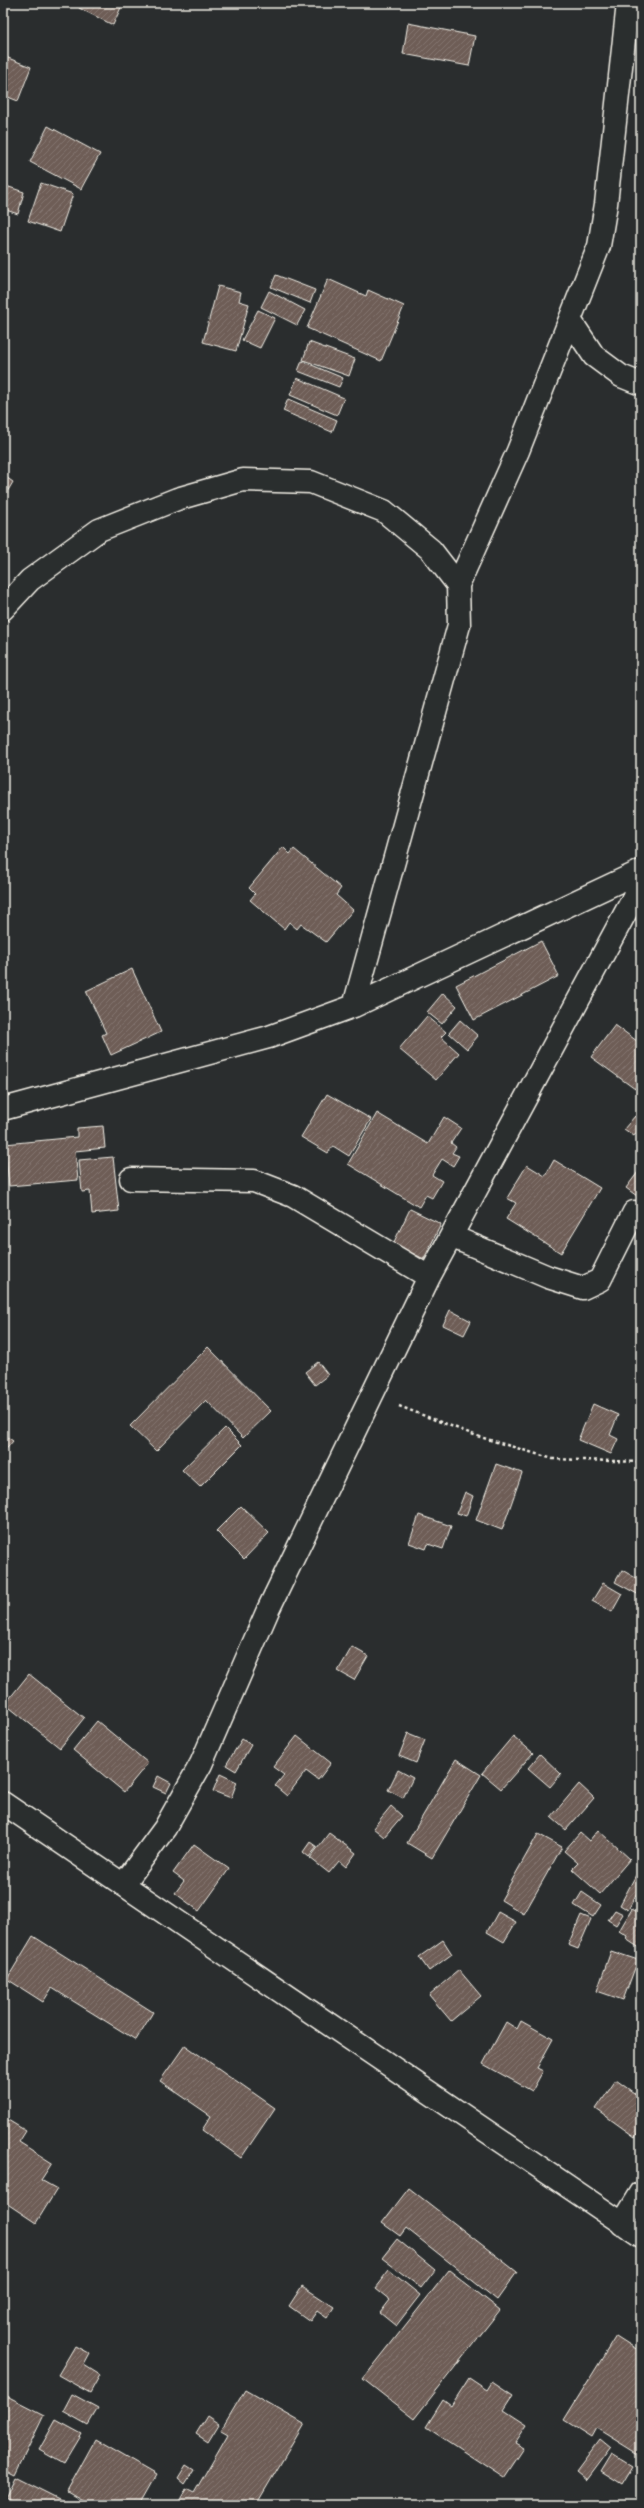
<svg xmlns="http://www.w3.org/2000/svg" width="644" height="2508" font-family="'Shantell Sans',sans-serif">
	<defs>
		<pattern id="building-hatch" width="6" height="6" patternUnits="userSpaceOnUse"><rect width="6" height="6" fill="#6e5d57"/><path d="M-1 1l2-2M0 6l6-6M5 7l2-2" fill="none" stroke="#83756f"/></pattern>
	</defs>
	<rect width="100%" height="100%" fill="#2a2d2e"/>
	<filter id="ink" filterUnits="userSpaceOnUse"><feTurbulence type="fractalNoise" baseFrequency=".025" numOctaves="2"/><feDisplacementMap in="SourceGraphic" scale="8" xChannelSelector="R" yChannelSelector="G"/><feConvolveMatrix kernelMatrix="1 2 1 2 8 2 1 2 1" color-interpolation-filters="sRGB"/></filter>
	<g filter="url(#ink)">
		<path fill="url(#building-hatch)" stroke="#f4f1e8" d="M82,3H123L113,25L79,8Z
			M408,23L475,36L469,66L403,54Z
			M3,56L31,67L18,101L3,95Z
			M48,126L100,154L81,189L30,162Z
			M41,183L73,194L60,232L28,221Z
			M3,185L24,192L18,214L3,209Z
			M276,275L315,290L310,303L271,287Z
			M328,279L366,296L368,290L404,306L381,361L307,328Z
			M218,286L241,292L239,301L249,304L236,351L203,342Z
			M269,291L305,310L297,325L261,307Z
			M258,310L275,318L260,348L242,340Z
			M309,342L355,359L349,376L303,360Z
			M302,361L343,378L339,387L298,371Z
			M297,378L344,398L337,415L290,395Z
			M288,399L337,420L332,432L283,411Z
			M3,475L13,482L3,499Z
			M283,847L290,854L294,849L341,888L336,895L353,910L326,942L301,924L297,929L289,922L284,929L250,900L255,894L249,888Z
			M541,941L559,976L474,1020L456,985Z
			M132,969L161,1032L111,1055L102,1035L106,1033L86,991Z
			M443,993L457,1006L442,1024L427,1012Z
			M427,1016L446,1032L441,1037L459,1053L436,1080L399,1049Z
			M460,1020L478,1036L467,1049L449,1033Z
			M615,1025L641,1044V1080L635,1089L591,1057Z
			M327,1094L371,1119L349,1156L333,1146L328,1153L301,1137Z
			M377,1113L428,1144L444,1117L461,1128L451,1143L456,1147L452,1153L459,1156L453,1166L442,1159L432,1175L442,1181L432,1198L426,1195L419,1207L348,1164Z
			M635,1116L641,1121V1127L634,1136L624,1129Z
			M103,1126L105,1148L75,1151L78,1180L9,1186L5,1144L77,1137V1128Z
			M113,1157L119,1211L92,1214L90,1191L82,1192L79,1160Z
			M554,1160L600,1188L561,1253L506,1219L516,1203L507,1198L527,1165L545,1176Z
			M641,1168V1199L626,1188Z
			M410,1209L441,1224L424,1259L393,1244Z
			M450,1310L471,1321L464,1335L443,1325Z
			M208,1347L271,1411L243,1438L206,1400L156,1451L130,1426Z
			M318,1362L328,1375L315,1385L305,1372Z
			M593,1404L618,1415L610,1435L618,1439L611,1454L578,1440Z
			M225,1428L242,1445L200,1487L182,1470Z
			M3,1434L13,1441L3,1453Z
			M496,1464L522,1473L502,1530L476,1520Z
			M465,1492L473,1496L466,1516L457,1513Z
			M241,1506L269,1533L244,1559L216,1531Z
			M419,1515L451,1526L443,1549L428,1544L426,1549L409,1543Z
			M622,1570L641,1581V1596L615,1582Z
			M603,1583L622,1594L612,1612L592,1601Z
			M352,1647L368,1656L354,1680L338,1671Z
			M29,1674L84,1718L60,1748L5,1704Z
			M97,1721L148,1763L124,1792L73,1750Z
			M408,1733L425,1740L416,1763L399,1756Z
			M297,1736L331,1763L318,1780L306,1771L287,1796L275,1786L284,1775L273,1767Z
			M513,1736L533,1753L501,1789L482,1773Z
			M242,1739L251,1745L236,1771L226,1765Z
			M540,1754L561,1774L550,1787L528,1768Z
			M456,1759L481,1775L432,1858L407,1843Z
			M398,1770L413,1778L403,1798L388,1790Z
			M220,1774L237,1782L231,1798L213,1791Z
			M158,1776L171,1783L166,1793L153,1787Z
			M579,1784L594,1798L566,1830L551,1817Z
			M391,1806L402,1816L384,1837L373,1828Z
			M598,1830L630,1859L600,1894L572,1869L578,1863L564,1851L580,1833L589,1841Z
			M329,1833L356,1853L346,1867L339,1861L329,1873L310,1858Z
			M538,1834L562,1847L524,1914L501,1900Z
			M310,1842L317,1847L309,1857L303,1852Z
			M194,1844L229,1869L199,1911L175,1893L184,1881L173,1873Z
			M636,1875L641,1878V1885L628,1910L620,1905Z
			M582,1892L601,1905L593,1917L574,1905Z
			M632,1909L641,1914V1949L626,1939L627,1936L619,1931Z
			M615,1910L623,1914L616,1925L608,1920Z
			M498,1912L516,1922L504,1942L487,1932Z
			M581,1915L591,1919L578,1949L568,1945Z
			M33,1936L153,2012L136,2040L52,1988L43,2002L7,1979Z
			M443,1940L452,1954L429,1971L419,1957Z
			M611,1951L638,1960L623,2000L597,1991Z
			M459,1970L481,1996L451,2021L429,1995Z
			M521,2021L553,2039L537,2068L543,2071L532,2091L483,2064L506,2022L517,2029Z
			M185,2045L275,2108L241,2158L202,2130L211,2116L160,2081Z
			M616,2080L641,2098V2128L635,2137L596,2109Z
			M3,2117L26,2131L19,2142L52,2163L41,2180L57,2189L36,2223L3,2201Z
			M409,2188L517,2272L497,2300L406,2228L400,2236L382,2223Z
			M397,2239L435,2270L421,2288L382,2258Z
			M389,2270L420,2295L396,2326L380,2313L390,2300L375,2288Z
			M449,2270L500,2310L414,2419L363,2379Z
			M302,2286L334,2307L327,2318L317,2311L310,2321L289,2306Z
			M616,2336L641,2352V2456L596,2428L591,2437L564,2420Z
			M75,2346L90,2354L84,2365L100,2375L90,2393L58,2375Z
			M469,2378L487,2390L492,2382L513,2396L504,2410L527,2425L515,2443L524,2448L504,2478L426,2427L443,2400L451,2406Z
			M245,2390L304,2424L256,2505H177L186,2489L194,2493L228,2434L221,2430Z
			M3,2394L44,2415L15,2475L3,2469Z
			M72,2394L98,2408L88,2425L63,2411Z
			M207,2416L219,2424L208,2442L196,2434Z
			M56,2420L82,2434L64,2464L39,2450Z
			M600,2439L611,2448L587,2480L576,2471Z
			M95,2440L156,2475L139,2505H91L67,2491Z
			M612,2454L633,2467L622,2485L601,2472Z
			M186,2465L194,2470L185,2484L178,2478Z
			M15,2477L71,2505H18L5,2498Z"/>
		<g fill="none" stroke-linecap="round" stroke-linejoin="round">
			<defs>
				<path id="minor" d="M570,320L594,356L621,376L641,384
					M458,585L518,451L599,246L606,204L628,3
					M3,609L30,580L99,530L177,499L243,480L311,482L384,511L431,550L458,585L459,625L354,1006
					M3,1109L269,1037L354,1006L641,871
					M131,1179L254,1181L293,1196L429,1277
					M453,1237L548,1277L583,1288L600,1280L634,1212
					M3,1803L641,2236
					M123,1885L165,1828L201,1764L268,1610L429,1277L641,884
					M622,2224L641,2193"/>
			</defs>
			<use href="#minor" stroke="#f4f1e8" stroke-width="25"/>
			<path stroke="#f4f1e8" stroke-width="2.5" stroke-dasharray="3 3" stroke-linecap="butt" d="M399,1406L477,1436L553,1459L641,1462"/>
			<use href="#minor" stroke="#2a2d2e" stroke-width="22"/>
		</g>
	</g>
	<rect width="644" height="2508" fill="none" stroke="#2a2d2e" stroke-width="16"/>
	<rect x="8" y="8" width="628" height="2492" fill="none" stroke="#f4f1e8" stroke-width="1.5" filter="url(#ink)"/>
</svg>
